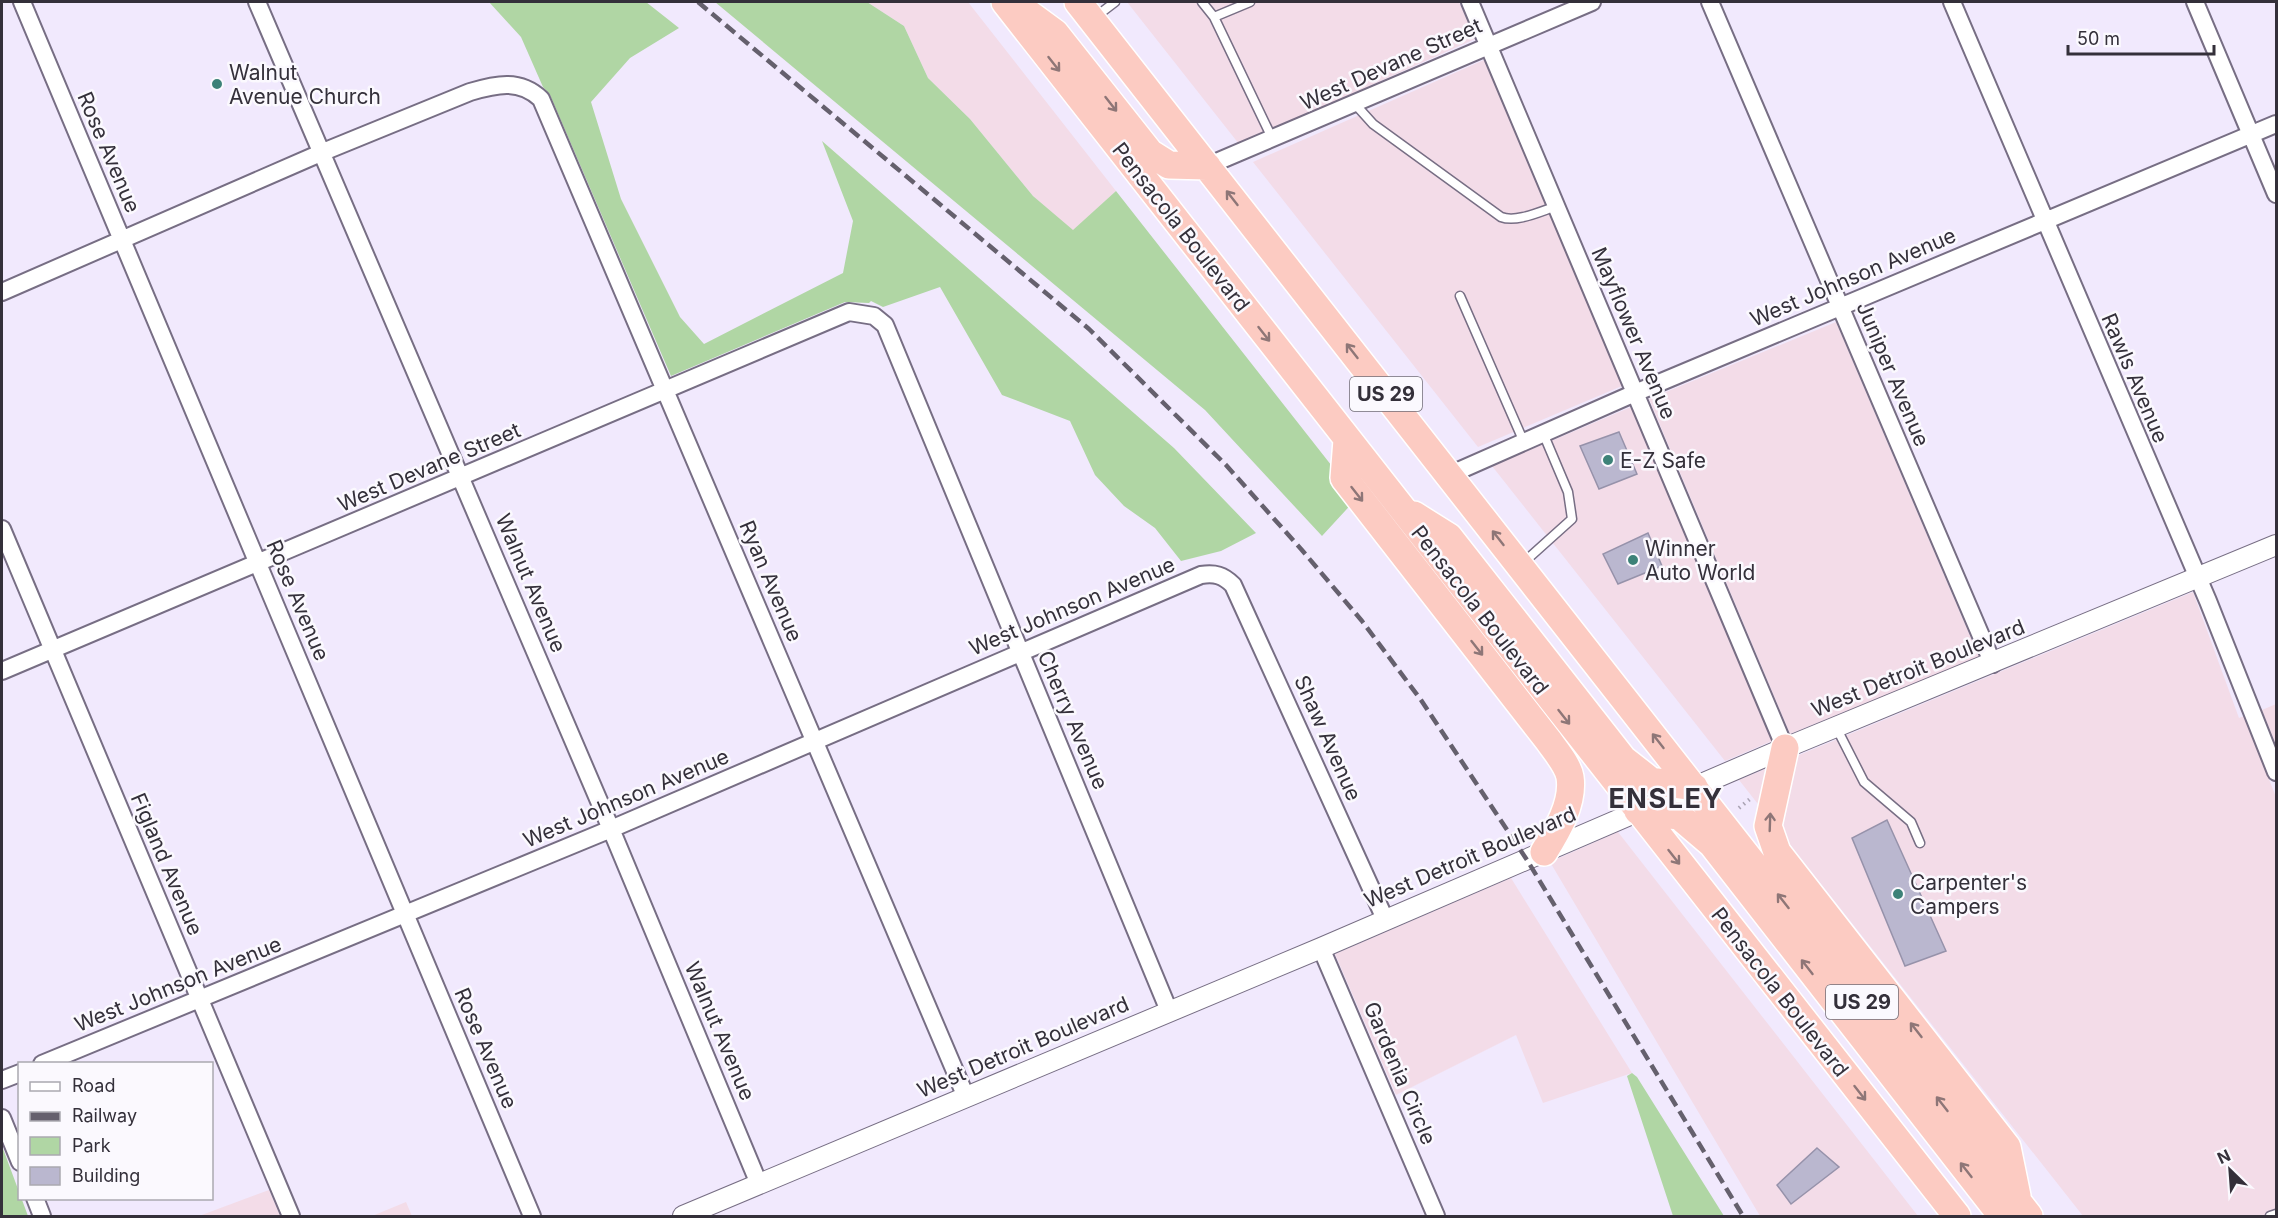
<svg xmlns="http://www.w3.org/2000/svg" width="2278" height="1218" font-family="Inter,sans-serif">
	<rect width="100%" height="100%" fill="#f1e9fd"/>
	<path fill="#f3dce8" d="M867,2H968L1116,191L1073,231L1033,196L970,119L928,78L904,26Z
		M1127,2H1459L1475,39L1239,144Z
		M1493,56L1636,380L1478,447L1253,162Z
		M1836,322L1979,657L1790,734L1649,399Z
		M1631,407L1772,741L1725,761L1492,466Z
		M2193,592L2239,718L2244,716L2276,797V1216H2083L1739,780Z
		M2276,704V745L2262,710Z
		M1618,832L1918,1216H1760L1550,862Z
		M1511,878L1632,1073L1543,1103L1516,1035L1396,1095L1335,954Z
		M269,1190L280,1216H199Z
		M406,1202L412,1216H372Z"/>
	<path fill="#b0d6a4" d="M489,2H646L679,28L630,58L591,102L621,199L680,317L704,344L843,273L853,221L822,141L1174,448L1256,533L1221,551L1181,561L1155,528L1124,506L1095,475L1070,421L1002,395L940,287L883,307L871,301L869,303L845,302L671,376L550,95L543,87L521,37Z
		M715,2H867L904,26L928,78L970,119L1033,196L1073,230L1116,191L1357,498L1322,536L1205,410Z
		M1632,1073L1637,1077L1724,1216H1673L1627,1076Z
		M2,1146L28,1216H2Z"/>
	<path fill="#bab7cf" stroke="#9692aa" stroke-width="1.5" d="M1619,432L1637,474L1599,489L1580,446Z
		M1648,533L1662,566L1618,584L1603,554Z
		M1887,820L1946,951L1905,966L1852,838Z
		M1817,1148L1839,1167L1791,1204L1777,1185Z"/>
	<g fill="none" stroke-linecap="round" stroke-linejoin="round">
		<defs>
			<path id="service" d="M1202,2L1214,17L1273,140
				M1214,17L1250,2
				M1094,18L1115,2
				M1355,104L1373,124L1501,217C1517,223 1541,211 1557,206
				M1460,296L1523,440
				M1523,563L1572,519L1568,492L1543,433
				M1836,727L1864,782L1911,822L1920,843
				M2270,1216L2276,1214"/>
			<path id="minor" d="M22,2L532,1216
				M257,2L611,829L759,1184
				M1470,2L1785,748
				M1710,2L1993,664
				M1952,2L2208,601L2276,772
				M2195,2L2276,194
				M1207,166L1592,2
				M2,292L323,152L470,92C497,84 520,79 541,99L966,1097
				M1449,475L1635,393L2276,124
				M2,529L291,1216
				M2,671L849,312L874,316L885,325L1169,1011
				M1321,948L1436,1216
				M42,1064L611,829L1201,575C1215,573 1223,575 1233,585L1385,919
				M2,1080L20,1073
				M2,1118L20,1162
				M35,1198L42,1216"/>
			<path id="tertiary" d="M683,1216L1321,948L1785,748L2276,545"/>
			<path id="trunk" d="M1005,2L1957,1216
				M1078,2L2029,1216
				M1021,8L1055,33L1150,153L1169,165L1207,166
				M1347,440L1344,478L1548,740C1555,750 1568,765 1570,777C1574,803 1557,831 1544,852
				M1414,515L1449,537L1623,759L1651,781L1694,787
				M1785,748L1768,826L1777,852L2007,1147L2017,1196
				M1638,811L1679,816L1712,844L2002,1216"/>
		</defs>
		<use href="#service" stroke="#776e84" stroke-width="11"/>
		<use href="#minor" stroke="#776e84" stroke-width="20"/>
		<use href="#tertiary" stroke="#776e84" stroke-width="22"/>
		<use href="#trunk" stroke="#fff" stroke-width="30"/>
		<path stroke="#aaa3b4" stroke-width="4" stroke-dasharray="1.5 4.5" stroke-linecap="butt" d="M1739,808L1750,799"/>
		<use href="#service" stroke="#fff" stroke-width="8"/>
		<use href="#minor" stroke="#fff" stroke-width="16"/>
		<use href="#tertiary" stroke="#fff" stroke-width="20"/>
		<use href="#trunk" stroke="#fccbc2" stroke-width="27"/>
		<path stroke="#65606d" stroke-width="4.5" stroke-dasharray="12 6" stroke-linecap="butt" d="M698,2L1089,329L1226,465L1301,549L1362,621L1421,700L1527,860L1743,1216"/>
	</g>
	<defs><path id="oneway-shaft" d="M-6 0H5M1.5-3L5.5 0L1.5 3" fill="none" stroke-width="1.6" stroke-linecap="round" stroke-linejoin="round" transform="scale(1.5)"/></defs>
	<g stroke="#8e7677">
		<use href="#oneway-shaft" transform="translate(1054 64) rotate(52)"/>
		<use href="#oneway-shaft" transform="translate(1111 104) rotate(52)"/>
		<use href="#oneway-shaft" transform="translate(1232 198) rotate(-128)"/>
		<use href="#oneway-shaft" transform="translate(1264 334) rotate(52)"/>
		<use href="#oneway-shaft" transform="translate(1352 351) rotate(-128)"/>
		<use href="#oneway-shaft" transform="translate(1357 494) rotate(52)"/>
		<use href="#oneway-shaft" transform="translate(1498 538) rotate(-128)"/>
		<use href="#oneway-shaft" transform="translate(1477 648) rotate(52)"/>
		<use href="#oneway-shaft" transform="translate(1564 717) rotate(52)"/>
		<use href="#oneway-shaft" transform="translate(1658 741) rotate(-128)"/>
		<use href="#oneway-shaft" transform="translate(1770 822) rotate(-88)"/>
		<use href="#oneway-shaft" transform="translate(1674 857) rotate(52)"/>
		<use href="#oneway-shaft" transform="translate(1783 901) rotate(-128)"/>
		<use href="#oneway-shaft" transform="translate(1807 967) rotate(-128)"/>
		<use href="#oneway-shaft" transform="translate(1916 1030) rotate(-128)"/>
		<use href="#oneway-shaft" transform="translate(1860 1093) rotate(52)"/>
		<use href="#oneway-shaft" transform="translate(1942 1104) rotate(-128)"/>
		<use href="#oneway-shaft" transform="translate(1966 1170) rotate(-128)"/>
	</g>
	<g fill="#3d8278" stroke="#fbf9fe" stroke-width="2">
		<circle cx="217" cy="84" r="6"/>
		<circle cx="1608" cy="460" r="6"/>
		<circle cx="1633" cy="560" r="6"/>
		<circle cx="1898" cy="894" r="6"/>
	</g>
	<g text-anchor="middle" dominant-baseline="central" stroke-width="5" stroke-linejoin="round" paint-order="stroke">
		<g fill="#fbf9fe" stroke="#706c75" stroke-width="1.5">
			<rect x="1350" y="377" width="72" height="34" rx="4.5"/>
			<rect x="1826" y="985" width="72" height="34" rx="4.5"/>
		</g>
		<g font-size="20" font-weight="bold" fill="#34303a">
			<text x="1386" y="394">US 29</text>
			<text x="1862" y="1002">US 29</text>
		</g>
		<g font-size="21" fill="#34303a" stroke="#fbf9fe">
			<text transform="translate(1391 64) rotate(-24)">West Devane Street</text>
			<text transform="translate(109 152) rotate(67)">Rose Avenue</text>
			<text transform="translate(1181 227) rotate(52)">Pensacola Boulevard</text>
			<text transform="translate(1853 277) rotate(-23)">West Johnson Avenue</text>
			<text transform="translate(1634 333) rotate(67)">Mayflower Avenue</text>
			<text transform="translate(1893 374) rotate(67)">Juniper Avenue</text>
			<text transform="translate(2135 378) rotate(67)">Rawls Avenue</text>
			<text transform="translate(429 467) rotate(-23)">West Devane Street</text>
			<text transform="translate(771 581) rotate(67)">Ryan Avenue</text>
			<text transform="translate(531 583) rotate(67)">Walnut Avenue</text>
			<text transform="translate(298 600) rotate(67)">Rose Avenue</text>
			<text transform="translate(1072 606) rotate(-23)">West Johnson Avenue</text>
			<text transform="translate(1480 610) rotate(52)">Pensacola Boulevard</text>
			<text transform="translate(1918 668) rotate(-22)">West Detroit Boulevard</text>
			<text transform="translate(1073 720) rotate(67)">Cherry Avenue</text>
			<text transform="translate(1328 738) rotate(66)">Shaw Avenue</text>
			<text transform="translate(626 798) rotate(-23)">West Johnson Avenue</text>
			<text transform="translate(1470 857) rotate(-23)">West Detroit Boulevard</text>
			<text transform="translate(167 864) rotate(67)">Figland Avenue</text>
			<text transform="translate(178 984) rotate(-22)">West Johnson Avenue</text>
			<text transform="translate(1780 992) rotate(52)">Pensacola Boulevard</text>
			<text transform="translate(720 1031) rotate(67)">Walnut Avenue</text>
			<text transform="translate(1023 1047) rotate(-23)">West Detroit Boulevard</text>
			<text transform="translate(486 1048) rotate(67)">Rose Avenue</text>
			<text transform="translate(1400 1073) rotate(67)">Gardenia Circle</text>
		</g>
		<g font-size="21" fill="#34303a" stroke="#fbf9fe" text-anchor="start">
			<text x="229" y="72">Walnut<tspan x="229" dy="24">Avenue Church</tspan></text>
			<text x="1620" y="460">E-Z Safe</text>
			<text x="1645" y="548">Winner<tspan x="1645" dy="24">Auto World</tspan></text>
			<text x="1910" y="882">Carpenter's<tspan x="1910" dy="24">Campers</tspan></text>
		</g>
		<g font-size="27" font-weight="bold" letter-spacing="1.5" fill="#34303a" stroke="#fbf9fe">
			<text x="1666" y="798">ENSLEY</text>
		</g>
	</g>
	<rect width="2278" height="1218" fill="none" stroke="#34303a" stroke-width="6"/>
	<rect x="18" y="1062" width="195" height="138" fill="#fbf9fe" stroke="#aba9b0" stroke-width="1.5"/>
	<rect x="30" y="1082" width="30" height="9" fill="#ffffff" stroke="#aba9b0" stroke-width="1.5"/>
	<text x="72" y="1092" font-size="18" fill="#34303a">Road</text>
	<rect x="30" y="1112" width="30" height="9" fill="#65606d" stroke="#aba9b0" stroke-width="1.5"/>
	<text x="72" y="1122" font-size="18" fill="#34303a">Railway</text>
	<rect x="30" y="1137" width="30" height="18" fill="#b0d6a4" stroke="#aba9b0" stroke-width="1.5"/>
	<text x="72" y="1152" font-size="18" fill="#34303a">Park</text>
	<rect x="30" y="1167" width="30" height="18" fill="#bab7cf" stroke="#aba9b0" stroke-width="1.5"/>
	<text x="72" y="1182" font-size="18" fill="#34303a">Building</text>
	<g transform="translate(2230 1170) rotate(335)" stroke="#fbf9fe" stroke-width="4.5" paint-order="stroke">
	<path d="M0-4.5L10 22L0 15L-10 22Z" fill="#34303a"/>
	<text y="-9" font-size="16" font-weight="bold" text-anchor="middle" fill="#34303a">N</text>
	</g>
	<path d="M2068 45v9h146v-9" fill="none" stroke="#34303a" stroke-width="3"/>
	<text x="2077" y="45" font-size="18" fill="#34303a" stroke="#fbf9fe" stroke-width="4.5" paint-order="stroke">50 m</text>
</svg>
